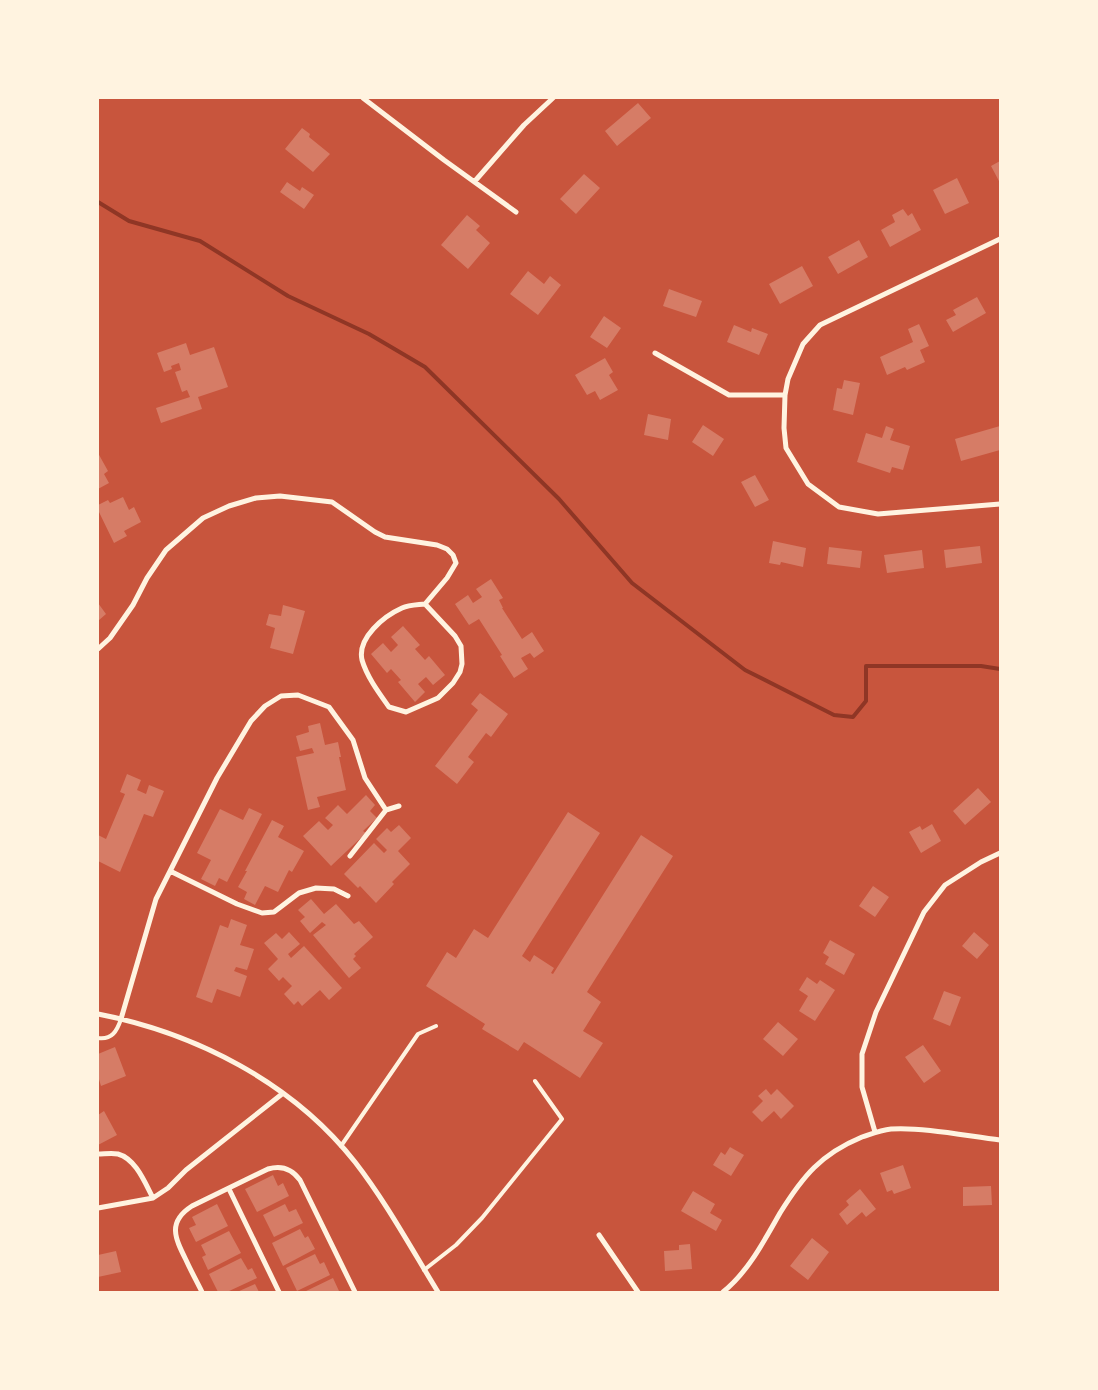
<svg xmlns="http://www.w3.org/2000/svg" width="1098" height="1390" font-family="Bitter,serif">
	<rect width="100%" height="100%" fill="#c8553d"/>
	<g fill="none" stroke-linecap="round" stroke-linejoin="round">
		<path stroke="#8f3625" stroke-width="4" d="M98,202L129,221L200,241L288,296L369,334L425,367L559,499L632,583L745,670L834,715L853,717L866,701V666H981L1000,669"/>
	</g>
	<path fill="#d67c66" d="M638,103L651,118L617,146L605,131Z
		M302,128L310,134L309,137L330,154L313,172L285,149Z
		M1000,161V183L991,166Z
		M584,174L600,188L576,214L560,199Z
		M957,178L969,203L945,214L933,190Z
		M287,182L300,191L302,187L314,195L304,209L280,192Z
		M903,209L908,216L912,213L921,230L890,247L881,230L895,222L892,215Z
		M467,215L480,226L476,230L490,243L468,269L441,245Z
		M859,240L868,257L838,274L828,257Z
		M802,266L813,286L780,304L769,284Z
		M528,271L544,284L550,276L561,285L538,315L510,294Z
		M669,289L702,301L696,317L663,306Z
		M977,297L986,313L953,332L946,320L956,315L953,310Z
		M604,316L621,328L607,348L590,337Z
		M919,324L929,346L920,350L925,362L907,370L905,367L887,375L880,357L913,342L908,329Z
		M734,325L751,332L752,328L768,334L759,355L727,342Z
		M186,343L190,355L214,347L228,387L198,397L202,409L161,423L156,408L190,397L187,390L182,392L175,372L181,370L179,363L171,366L172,369L164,372L157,353Z
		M605,358L613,372L609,375L618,390L600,400L595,391L587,395L575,375Z
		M844,380L860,383L853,415L833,410L837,388L842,389Z
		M648,414L671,419L668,440L644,435Z
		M703,425L724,439L713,456L692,442Z
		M886,426L894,429L890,440L910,446L903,470L892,467L890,473L857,462L866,433L882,438Z
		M1000,426V450L961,461L955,439Z
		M98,453L108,471L104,474L109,483L98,489Z
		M755,475L769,500L755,507L741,482Z
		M123,497L129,510L134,507L141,522L124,531L127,536L114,543L98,510V505L108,500L110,503Z
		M773,541L806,548L803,567L781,562L780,565L769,563Z
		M980,546L982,563L946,568L944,550Z
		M829,547L862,551L860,568L827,564Z
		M922,550L924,568L887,573L884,555Z
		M491,579L503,598L499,600L503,608H502L522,639L532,632L544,651L534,658L530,653L521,658L528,669L514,678L500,656L502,655L479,619L469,625L455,604L468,595L473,603L482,597L476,589Z
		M98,603L106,614L98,621Z
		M283,605L305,611L293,654L270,648L275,628L266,625L269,614L281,616Z
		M403,626L420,645L415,649L425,660L429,656L445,675L433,685L426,677L418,684L425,692L415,702L398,682L401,680L391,669L387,673L371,654L383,643L391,652L398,645L391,637Z
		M480,693L508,714L491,737L486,733L468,757L474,762L457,784L435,766L478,710L471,704Z
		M320,723L325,745L338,742L341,757H339L346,790L317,797L320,807L308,810L296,757L314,753L312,748L300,751L296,736L309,732L308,726Z
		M127,774L141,780L137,790L146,794L149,785L164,791L153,817L144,814L120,872L98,861V835L106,839L125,794L120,792Z
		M978,788L991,802L965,825L953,811Z
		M366,795L375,805L370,811L377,818L363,831L366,833L331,866L303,836L319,821L328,830L333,825L325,818L338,805L347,814Z
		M249,808L262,814L227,882L219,878L215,886L201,879L211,860L197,853L220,809L243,820Z
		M568,812L600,833L522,956L530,962L534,955L554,968L551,973L553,974L641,835L673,856L587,992L601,1002L583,1031L603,1043L580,1078L524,1042L518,1051L482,1029L485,1024L426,986L447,952L456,958L474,929L488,938Z
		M272,820L284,826L278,837L304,851L292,872L289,870L278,892L265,886L255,905L244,899L247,892L238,887L247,871H245Z
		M932,824L941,841L921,853L909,832L920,826L922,830Z
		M399,825L411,838L398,851L410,864L392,882L394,884L376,903L360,886L358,888L344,874L374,843L384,853L387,850L376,839L387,828L391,832Z
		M873,886L889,897L875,917L859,906Z
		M311,899L324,914L336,904L354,924L359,921L373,937L354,954L356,956L353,959L361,968L349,978L313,935L326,925L322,922L310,933L300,921L305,917L298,910Z
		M231,919L247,925L240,945L254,949L247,970L236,967L234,971L247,976L240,997L217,989L212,1003L196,997L220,925L228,928Z
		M289,932L300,944L288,954L291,958L304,946L342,988L329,1000L320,990L302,1006L298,1001L294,1005L284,994L292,986L283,977L279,981L268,969L278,959L264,943L276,933L282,939Z
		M974,932L989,945L977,959L962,946Z
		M830,940L855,954L844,975L825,964L829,957L823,953Z
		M807,977L817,984L820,980L835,990L815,1021L799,1011L808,996L799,990Z
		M944,991L961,997L950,1026L933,1019Z
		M778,1022L798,1039L783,1056L763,1039Z
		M923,1045L941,1071L924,1083L905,1057Z
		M115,1047L126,1076L101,1086L98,1076V1054Z
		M766,1089L771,1095L777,1089L794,1106L781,1119L774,1111L762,1122L752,1112L763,1101L758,1096Z
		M104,1111L117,1135L98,1145V1115Z
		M730,1147L744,1155L731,1176L713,1165L721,1152L725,1155Z
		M903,1165L911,1188L894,1194L892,1190L887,1192L880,1173Z
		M273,1175L278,1186L283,1183L289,1196L257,1212L245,1189Z
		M991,1186L992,1205L963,1206V1187Z
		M860,1189L876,1209L866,1217L862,1212L847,1225L839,1214L849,1205L846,1201Z
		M693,1191L715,1204L710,1213L722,1220L716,1231L681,1211Z
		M217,1204L228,1226L196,1242L189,1228L196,1225L192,1217Z
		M285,1204L289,1212L296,1209L303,1223L274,1237L263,1215Z
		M300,1229L305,1238L308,1236L315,1249L283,1266L272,1243Z
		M229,1231L241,1253L208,1270L202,1257L206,1255L201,1245Z
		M812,1238L829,1252L808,1280L790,1266Z
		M690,1244L692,1269L665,1271L664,1251L679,1250V1245Z
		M116,1251L121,1272L98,1277V1255Z
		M315,1254L320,1264L324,1262L330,1275L297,1291L286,1268Z
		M241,1258L248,1270L252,1268L257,1278L227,1292H218L209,1274Z
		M333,1278L339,1291L336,1292H304Z
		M255,1284L259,1292H237Z"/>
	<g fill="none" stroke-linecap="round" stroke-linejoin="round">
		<path stroke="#fff3e0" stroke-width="4" d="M98,1038C112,1040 117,1031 121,1019
			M341,1146L418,1034L436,1026
			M424,1270L456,1245L482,1218L562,1119L535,1081"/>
		<path stroke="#fff3e0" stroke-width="5" d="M363,98L444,160L516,212
			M475,181L524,125L553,98
			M1000,239L820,325L803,344L788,379L785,395L784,428L786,448L808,484L839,507L878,514L1000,504
			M655,353L729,395H785
			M425,604L455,636L461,646L462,664L460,672L453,683L438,698L406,712L389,707C379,693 367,677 362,660C357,638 384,616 402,608C409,605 417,605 425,604Z
			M98,649L110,638L133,605L147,578L166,550L203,518L229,506L256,498L280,496L332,502L375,532L385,537L437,545L447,549L453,555L456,563L447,578L425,604
			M350,856L386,810
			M170,871L237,904L262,913L274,912L299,893L316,888L334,889L348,896
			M98,1014C195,1033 292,1082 355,1162C386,1202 411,1248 438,1292
			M121,1019L156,899L217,778L251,721L265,706L281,696L298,695L329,707L353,740L365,778L386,810L399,806
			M875,1132L862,1087V1054L876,1012L924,912L945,885L981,862L1000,853
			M98,1154C104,1154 112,1153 118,1154C136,1159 145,1183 153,1198
			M229,1189L279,1292
			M98,1208L153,1198L168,1188L186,1170L282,1094
			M599,1235L638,1292
			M202,1292C197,1282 191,1271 186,1260C175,1238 167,1222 192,1206L268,1169C281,1165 292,1169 300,1180L355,1292
			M723,1292C748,1272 764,1241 780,1213C803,1176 821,1154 862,1137C871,1134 881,1130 891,1129C924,1127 967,1136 1000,1140"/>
	</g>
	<rect width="1098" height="1390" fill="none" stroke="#fff3e0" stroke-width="198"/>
</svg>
